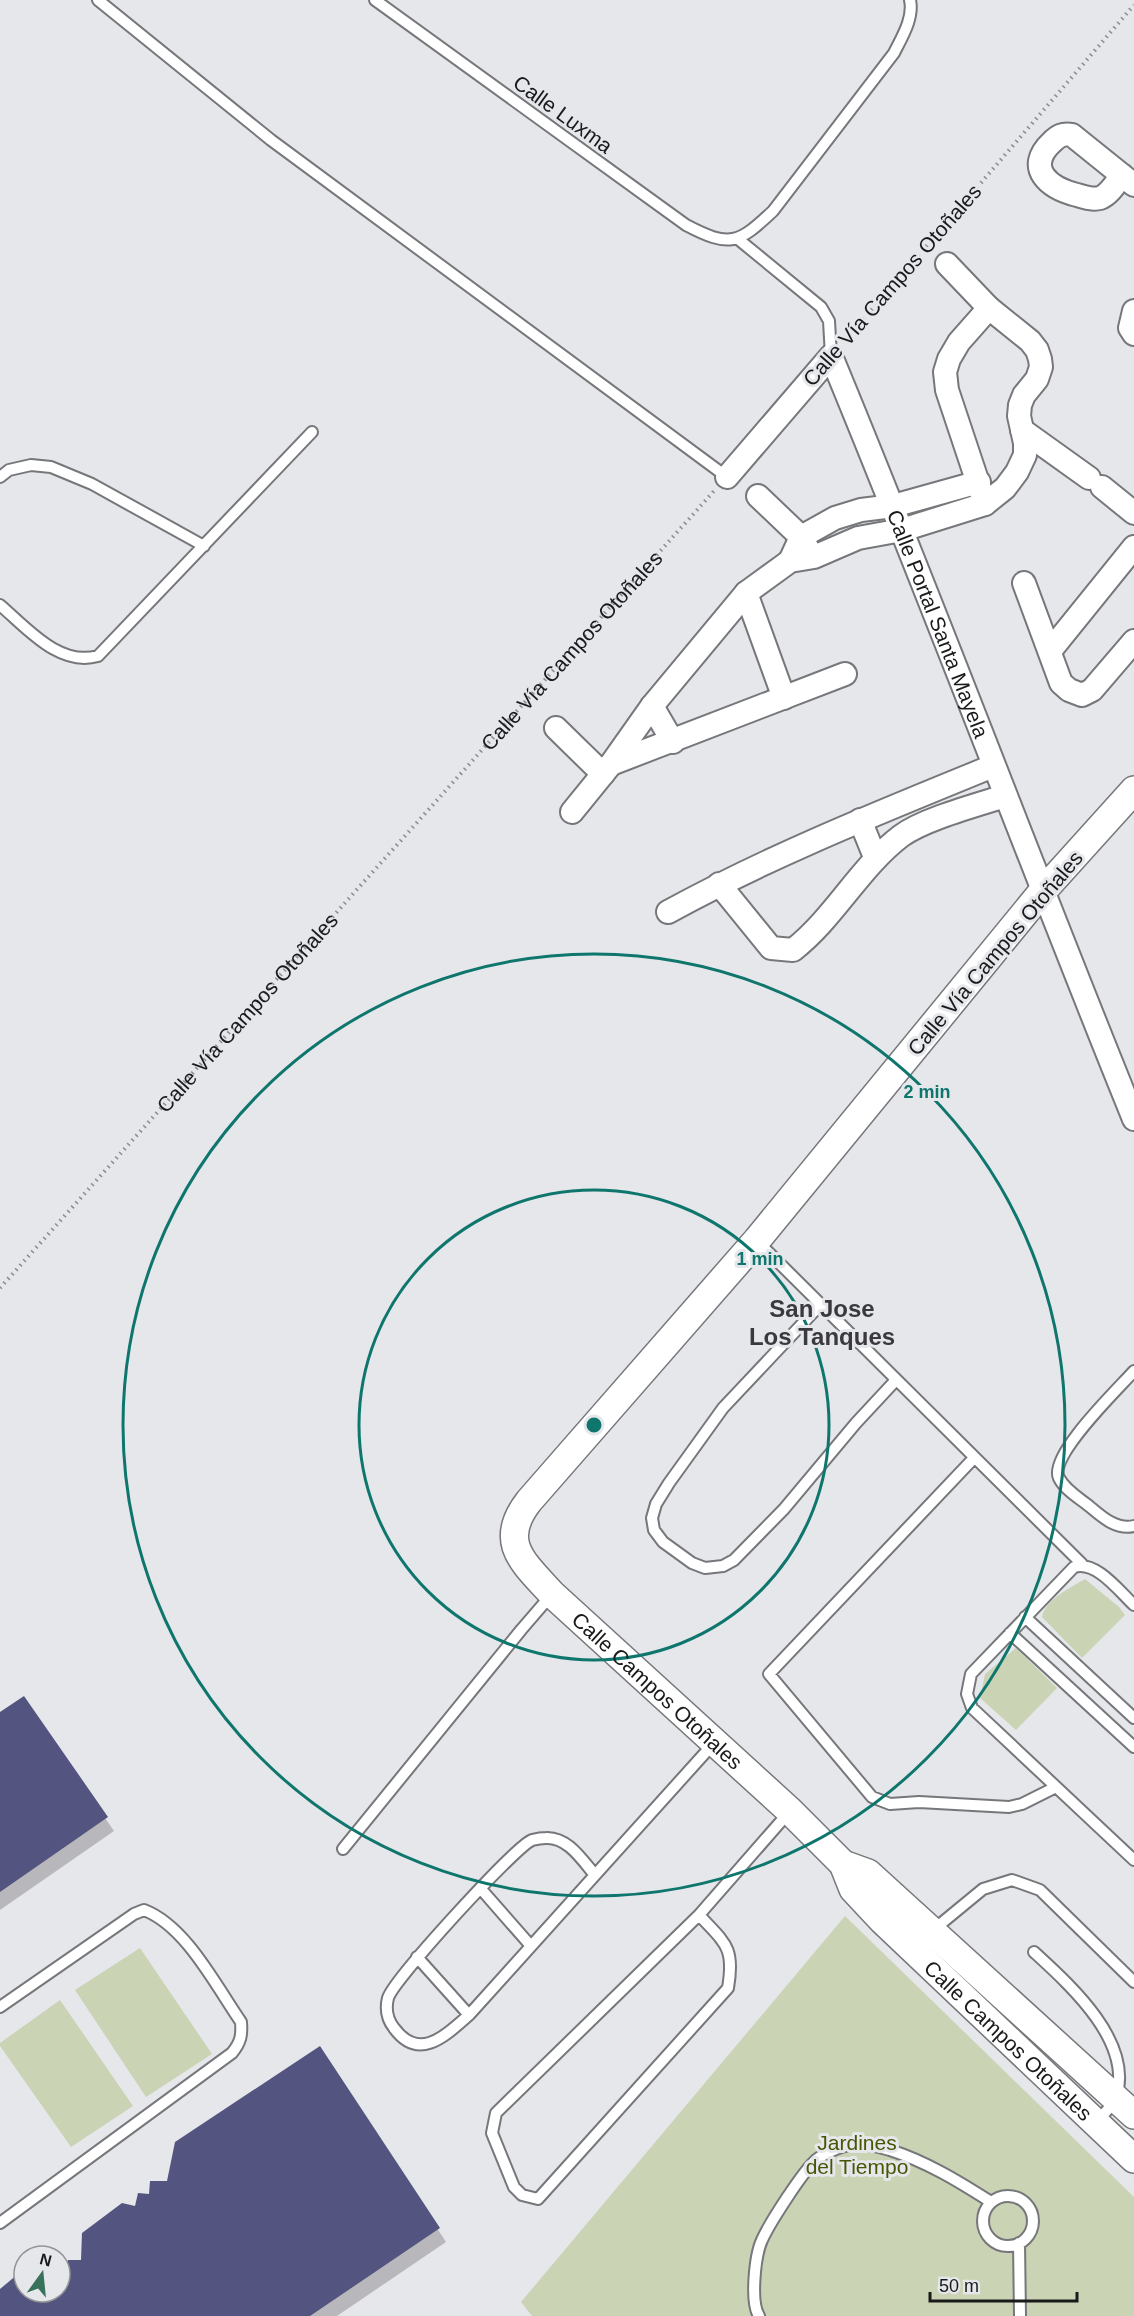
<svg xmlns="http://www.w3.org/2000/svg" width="1134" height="2316" font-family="Arial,sans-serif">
	<rect width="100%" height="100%" fill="#e6e7eb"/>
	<path fill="#cad3b4" d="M1085,1579L1119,1607L1125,1615L1082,1658L1042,1617C1046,1599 1070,1588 1085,1579Z
		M1016,1648L1057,1688L1016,1730L980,1698L985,1674Z
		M845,1916L1134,2197V2316H532L521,2302Z
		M140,1948L212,2054L146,2097L75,1990Z
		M60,2000L133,2106L71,2147L0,2046V2043Z"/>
	<path fill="#0003" d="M23,1698L114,1831L0,1910V1714Z
		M320,2048L446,2242L337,2316H0V2291L24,2271V2292H60V2272L65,2273L83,2262L136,2208L168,2183Z"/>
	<path fill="#53547f" d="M24,1696L108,1817L0,1892V1712Z
		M320,2046L440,2228L310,2316H0V2289L24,2269V2292H60V2271H64L68,2260H81L82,2233L122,2203L135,2206L138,2193L149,2194L150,2181H167L175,2142Z"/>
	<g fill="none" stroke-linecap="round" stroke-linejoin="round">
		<defs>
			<path id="service" d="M98,0L271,140L727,477
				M375,0L686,225C730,248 738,244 773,211L894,53C902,37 914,18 910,0
				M738,239L821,307L829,321L831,356
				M0,477L9,470L31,465L51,467L92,484L204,546
				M0,605C27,628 59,667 98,656L312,432
				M757,1241L1082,1564
				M820,1305L723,1408L669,1483L656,1504L652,1518L654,1530L663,1542L692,1563L705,1568L723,1566L734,1560L784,1509L856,1423L896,1380
				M1134,1371C1118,1389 1048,1456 1059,1478C1065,1490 1079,1498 1089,1506C1102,1517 1116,1530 1134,1526
				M974,1458L769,1674L872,1797L890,1804L919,1802L1009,1807L1022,1804L1056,1787
				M1134,1605C1119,1591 1096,1560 1074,1567L971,1674L967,1694L972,1708L1134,1860
				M1025,1617L1134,1718
				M1010,1633L1134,1747
				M343,1849L521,1630L552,1594
				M595,1875C582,1860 568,1837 546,1838C542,1838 536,1839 532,1840C514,1848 394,1979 388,1998C385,2010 387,2019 394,2028C419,2062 445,2036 469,2015L714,1743
				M481,1889L531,1946
				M699,1915C725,1943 735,1947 728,1988L538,2199L522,2195L514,2187L492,2133L496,2113L699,1915L790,1811
				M932,1931L983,1889L1012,1880L1040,1890L1134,1982
				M1034,1952C1070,1985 1134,2042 1116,2097C1113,2106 1102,2115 1096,2123
				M417,1957L469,2015
				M0,2007L134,1914L144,1910C186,1926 216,1986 241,2022C242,2035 241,2042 232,2053L0,2223
				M983 2221a25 25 0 1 1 50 0a25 25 0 1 1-50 0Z
				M1019,2243L1020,2316
				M759,2316C750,2302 755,2255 762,2240C769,2224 803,2171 816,2160C826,2152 845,2144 858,2144C869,2144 879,2147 890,2150C927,2162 958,2181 991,2202"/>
			<g id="minor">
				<path d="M1122,175C1116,183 1109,195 1100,198C1092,200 1084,197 1077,195C1049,188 1024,168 1052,142C1058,136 1063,133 1072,135L1134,185"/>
				<path d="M1134,311L1130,328L1134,334"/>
				<path d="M1022,430L1089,478"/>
				<path id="s2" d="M727,477L831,356C936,609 1031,866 1134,1119"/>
				<path d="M1102,487L1134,513"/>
				<path d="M758,496L801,537L808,549"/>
				<path d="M985,504L947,390L945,372L949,359L959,342L989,308"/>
				<path d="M790,561L801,537L835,518L861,510L893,506L979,482"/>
				<path d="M1024,583L1061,683L1069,690L1082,695L1092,690L1134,641"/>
				<path d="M746,593L784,698"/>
				<path d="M1050,651L1134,547"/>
				<path d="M652,706L673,742"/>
				<path d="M556,728L603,774"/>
				<path d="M611,764L845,674"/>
				<path d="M572,812L611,764L652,706L746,593L790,561L814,557L858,538L902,530L985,504L1005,488L1017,472L1025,455V443L1019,416L1020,405L1024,395L1037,379L1041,367L1040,359L1037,350L1030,341L989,308L947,264"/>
				<path d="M860,820L875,857"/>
				<path d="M719,884L771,948L793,950C835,917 859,868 901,836C924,819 977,805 1005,796"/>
				<path d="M668,912C772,855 883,811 993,766"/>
			</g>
			<g id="tertiary">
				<path id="s3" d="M1134,790L1042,892L757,1240L529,1501C497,1542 523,1562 552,1594L790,1811L843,1864L853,1889L882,1920L1134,2159"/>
				<path d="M843,1864L868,1873L1134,2115"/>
			</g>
		</defs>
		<use href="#service" stroke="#76777b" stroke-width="14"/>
		<use href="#minor" stroke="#76777b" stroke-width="26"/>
		<use href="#tertiary" stroke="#76777b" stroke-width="30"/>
		<g stroke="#8b8c8f" stroke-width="4" stroke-dasharray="1.5 4.5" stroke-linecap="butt">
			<path d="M844,342L1134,5"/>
			<path id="s1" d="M0,1288L714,491"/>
		</g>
		<use href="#service" stroke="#fff" stroke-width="10"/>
		<use href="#minor" stroke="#fff" stroke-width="22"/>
		<use href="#tertiary" stroke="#fff" stroke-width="27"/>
	</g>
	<g fill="none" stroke="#0f766e" stroke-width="3">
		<circle cx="594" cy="1425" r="235"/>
		<circle cx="594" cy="1425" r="471"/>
	</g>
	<g text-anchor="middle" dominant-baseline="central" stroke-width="6" stroke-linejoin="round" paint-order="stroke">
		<g font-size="21" fill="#191a1b" stroke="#e6e7eb">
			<text transform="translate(563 114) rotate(36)">Calle Luxma</text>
			<text transform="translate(892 285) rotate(-49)">Calle Vía Campos Otoñales</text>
			<text stroke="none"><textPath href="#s2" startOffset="448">Calle Portal Santa Mayela</textPath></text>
			<text stroke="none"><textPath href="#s1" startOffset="856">Calle Vía Campos Otoñales</textPath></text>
			<text transform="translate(995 953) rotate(-50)">Calle Vía Campos Otoñales</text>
			<text stroke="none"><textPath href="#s1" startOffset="370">Calle Vía Campos Otoñales</textPath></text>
			<text stroke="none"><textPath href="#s3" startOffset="1186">Calle Campos Otoñales</textPath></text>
			<text stroke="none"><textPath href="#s3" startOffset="1684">Calle Campos Otoñales</textPath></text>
		</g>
		<g font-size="21" fill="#475604" stroke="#e6e7eb">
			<text x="857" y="2142">Jardines<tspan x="857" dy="24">del Tiempo</tspan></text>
		</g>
		<g font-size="24" font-weight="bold" fill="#3a3a3e" stroke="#e6e7eb">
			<text x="822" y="1308">San Jose<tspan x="822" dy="28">Los Tanques</tspan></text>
		</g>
	</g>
	<circle cx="594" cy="1425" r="9" fill="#0f766e" stroke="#e6e7eb" stroke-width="3"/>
	<g font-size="18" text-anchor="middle" font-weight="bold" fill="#0f766e" stroke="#e6e7eb" stroke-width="6" stroke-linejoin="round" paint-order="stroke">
		<text x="927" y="1098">2 min</text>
		<text x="760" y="1265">1 min</text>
	</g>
	<g transform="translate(42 2274) rotate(15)"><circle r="28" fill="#e6e7eb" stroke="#949598" stroke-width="1.5"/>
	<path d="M0-4.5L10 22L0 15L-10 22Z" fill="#38725b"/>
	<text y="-9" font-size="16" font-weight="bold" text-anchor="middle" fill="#191a1b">N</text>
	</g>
	<path d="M930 2292v9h147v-9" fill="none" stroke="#191a1b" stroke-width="3"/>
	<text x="939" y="2292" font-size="18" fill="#191a1b" stroke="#e6e7eb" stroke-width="4.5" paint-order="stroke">50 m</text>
</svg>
